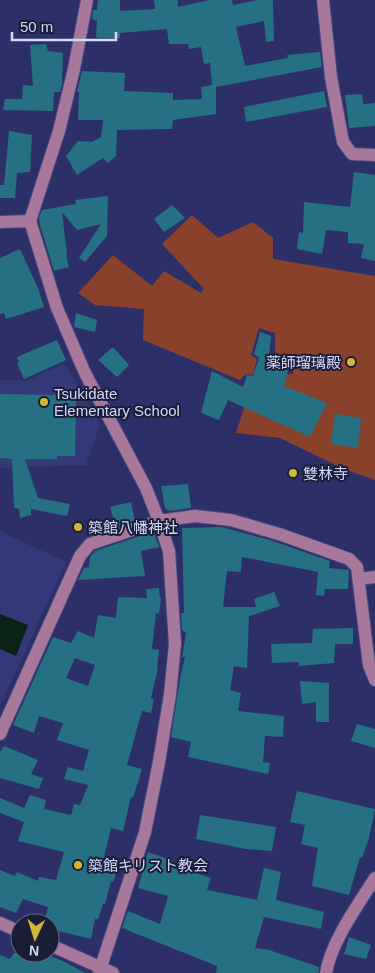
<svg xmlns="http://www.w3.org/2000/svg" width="375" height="973" font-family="Arial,'Noto Sans JP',sans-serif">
	<rect width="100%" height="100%" fill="#2d3068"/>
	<path fill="#353979" d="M65,364L100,424L86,465L0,468V380L25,381Z
		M0,531L66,562L0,706Z"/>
	<path fill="#89412c" d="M192,215L218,238L253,222L273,238V259L375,276V480L346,470L280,438L236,433L249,392L268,377L293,374V362L275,355V333L259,328L251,355L257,359L253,375L246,374L240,380L143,340L144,309L95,305L78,293L113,255L152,286L164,271L201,293L204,289L162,244Z"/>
	<path fill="#082214" d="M0,614L28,625L16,656L0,649Z"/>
	<path fill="#267083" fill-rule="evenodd" d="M98,0H120V11L155,9L154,0H178V7L209,0H232L233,5L257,0H273L274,41L266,42L264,21L236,27L245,66L288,58L287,55L320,52L322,67L216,87V114L173,120L172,129L117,130L116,156L108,163L103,158L77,175L66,156L78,141L92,142L101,137L103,120H78L79,92H77L82,71L125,73L124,91L173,93V100L202,99L201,87L212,85L210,63L204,64L201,47L189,49L188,44H169L167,29L120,33V38H96L97,21L92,19L93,10H97Z
		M46,44L48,51L63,53L62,84L60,92H54L53,111L3,110L5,99H22L23,85L33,86L30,45Z
		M324,91L327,107L246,122L244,107Z
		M362,94L363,104L375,103V126L349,128L345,95Z
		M9,131L32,135L30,172L17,173L15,198H0V185H4Z
		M354,172L375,175V261L361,258L364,244L348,243V232L326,230L322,254L297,249L299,232L303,233L304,202L350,207Z
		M108,196L107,236L85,262L79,258L101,224L77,230L62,212L67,255H66L69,267L54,271L40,225L39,218L42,210L76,204L75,200Z
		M172,205L185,218L164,232L154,219Z
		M20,249L38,288L44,307L6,319L4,313L0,314V258Z
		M76,313L97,320L95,332L74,327Z
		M260,332L271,336L269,358L289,367L284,386L327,403L310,437L228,400L219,420L201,413L212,371L243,387L247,375L253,376L259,358L254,354Z
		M57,340L66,360L24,379L17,363L19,362L17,357Z
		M113,347L129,365L117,377L98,360Z
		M0,394L60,395V398L76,399L75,456H57V459H25L38,498L70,504L67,516L31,509V515L20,518L19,509L14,508L12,459L0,458Z
		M335,414L361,418L358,448L331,444Z
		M188,484L191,508L169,511L165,508L161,486Z
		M131,502L135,520L116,527L110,507Z
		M221,527L270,540L330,561L329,568L349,570L348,589H325L324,596L316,595L318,572L242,557L241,572L227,571L223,607H256L254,599L274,592L280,606L249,616L247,668L234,666L230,690L241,693L238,711L284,716L283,737L265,736L263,762L270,763L268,774L188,757L191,742L171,737L180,679L185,657H182L186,633L182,630L181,613H184L182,528Z
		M154,533L159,547L141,551L145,576L78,580L84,568L89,567L90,557L95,551L140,536Z
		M159,588L160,598H161L159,614L156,613L152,649L159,650L157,668L158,669L151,698L154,699L151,713L142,711L127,765L142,769L133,798L131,797L123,831L111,828L102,866L118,869L113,882L111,881L105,904H103L98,919H95L91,939L50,929V923H44L48,907L23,899L16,913L0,907V870L15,876L17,872L38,881L39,877L56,880L64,852L18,841L24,822L0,813V798L24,808L30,795L46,800L44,809L71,815L74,804L80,805L88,785L64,779L68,767L83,771L89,750L57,740L63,723L39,716L34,733L13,725L53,637L71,643L78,631L94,638L98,615L116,618L118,597L147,598L146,589ZM75,658L95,665L88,686L66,678Z
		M353,628V644H335L334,663L299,666V662L272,663L271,644L312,643L313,629Z
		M300,681L329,683V722H316V702L302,704Z
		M357,724L375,729V748L351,741Z
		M4,746L38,760L31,774L43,778L39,789L0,778V752Z
		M297,791L375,809L369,838L362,858L360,857L349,895L312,886L318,848L301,844L305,825L290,822Z
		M200,815L276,827L272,851L246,849L196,839Z
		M148,852L173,861L171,865L211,878L207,890L257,900L264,868L281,872L276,900L324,912L321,929L264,917L255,948L269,950L319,967L318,973H216L217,966L122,928L128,911L160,924L168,896L138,888Z
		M349,937L371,945L366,959L344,954Z
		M14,953H43L65,962L85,973H0V955L10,959Z"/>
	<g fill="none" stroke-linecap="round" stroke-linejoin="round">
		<defs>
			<path id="minor" d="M323,0L331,77L343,142L352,154L375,155
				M30,221L59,131L74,69L87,0
				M0,222L30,221L57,308L85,373L146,488L159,521L169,551L175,644L170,695L159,762L145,832L99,973
				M359,579L375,577
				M0,734L80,556L90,544L159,521L195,516L231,520L282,535L349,559L357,567L369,665L375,680
				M0,923L20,932
				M50,945L113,973
				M326,973C331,942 358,905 375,878"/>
		</defs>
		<use href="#minor" stroke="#484b80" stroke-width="14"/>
		<use href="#minor" stroke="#a8789a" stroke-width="12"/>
	</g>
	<g fill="#d1b736" stroke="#1a1d36" stroke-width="2">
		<circle cx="351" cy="362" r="5"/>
		<circle cx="44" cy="402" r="5"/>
		<circle cx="293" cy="473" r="5"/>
		<circle cx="78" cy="527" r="5"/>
		<circle cx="78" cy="865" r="5"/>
	</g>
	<g text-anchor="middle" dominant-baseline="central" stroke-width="4" stroke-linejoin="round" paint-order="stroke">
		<g font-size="15" fill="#d3d9fc" stroke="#1a1d36" text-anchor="start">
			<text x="341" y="362" text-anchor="end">薬師瑠璃殿</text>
			<text x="54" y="393">Tsukidate<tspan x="54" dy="17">Elementary School</tspan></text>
			<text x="303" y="473">雙林寺</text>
			<text x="88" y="527">築館八幡神社</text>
			<text x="88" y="865">築館キリスト教会</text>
		</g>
	</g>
	<g transform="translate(35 938) rotate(184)"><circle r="24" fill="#1a1d36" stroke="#646885"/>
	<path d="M0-4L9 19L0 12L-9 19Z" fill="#d1b736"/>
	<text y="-8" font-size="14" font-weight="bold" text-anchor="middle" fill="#d3d9fc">N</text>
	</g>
	<path d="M12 32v8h104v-8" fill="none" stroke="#d3d9fc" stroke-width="2.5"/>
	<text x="20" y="32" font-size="15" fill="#d3d9fc" stroke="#1a1d36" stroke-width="4" paint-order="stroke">50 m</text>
</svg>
